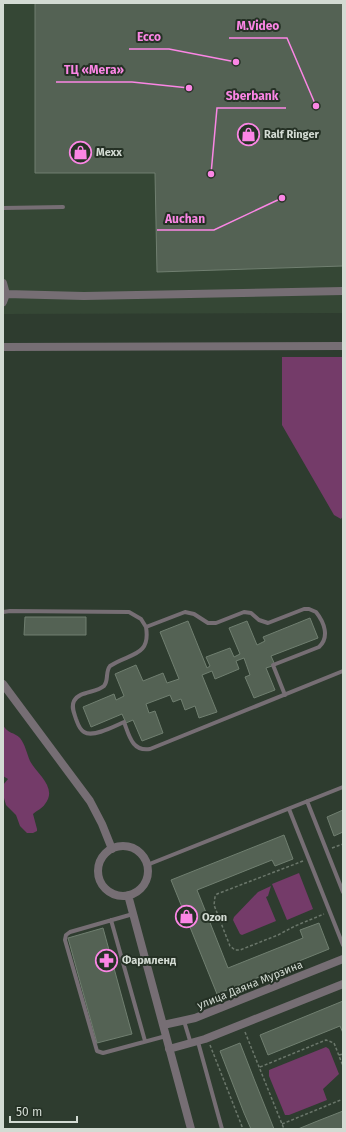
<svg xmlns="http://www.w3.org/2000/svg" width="346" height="1132" font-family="'Fira Sans',sans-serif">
	<rect width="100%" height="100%" fill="#2e3c2f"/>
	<path fill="#354735" d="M3,3H343V313L3,314Z"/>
	<path fill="#743b69" d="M282,357H343V516L341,519L334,515L282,425Z
		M3,725C8,734 14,732 20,738C25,744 27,754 30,761C37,774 58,788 45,804C42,809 37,810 33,814L37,829V831L33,833H27L20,826L16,815L6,805L4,798L3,785L8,779L3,776Z
		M299,873L313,909L287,920L272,884Z
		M271,886L268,896L266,897L276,921L242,935L240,934L233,920L234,917L258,892Z
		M326,1047L329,1049L339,1074L323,1089L327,1100L289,1115H285L269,1076V1070Z"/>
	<path fill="#546254" stroke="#707f70" d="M35,3H343V266L157,272L155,173H35Z
		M25,617H86V635H24Z
		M310,618L318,638L271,656L275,665L266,668L275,690L254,698L245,677L250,675L244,658L236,661L239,669L215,679L212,671L202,675L217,712L199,718L195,706L185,710L181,699L173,702L170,695L146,704L149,713L155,711L163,733L142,741L133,720L126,723L122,714L91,727L83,707L114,694L116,700L124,696L115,674L136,665L143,681L163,673L167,683L179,679L160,632L188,621L207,668L210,666L206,657L230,648L234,657L240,654L229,628L247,621L257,645L265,641L263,637Z
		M343,810V832L334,836L327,817Z
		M284,835L293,859L275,866L272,860L197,890L207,915L228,968L303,938L300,930L319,923L329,949L217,994L171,880Z
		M103,928L132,1034L97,1043L68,938Z
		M343,1001V1033L340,1026L268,1055L260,1035Z
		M240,1043L254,1079L274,1129H251L244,1113L220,1051Z
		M343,1111V1129H298L315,1122Z"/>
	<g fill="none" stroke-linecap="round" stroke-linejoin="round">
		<path stroke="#6b776b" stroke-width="1.5" stroke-dasharray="3 2" stroke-linecap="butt" d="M332,848L343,844
			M303,861L217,894L215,897L214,905L230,946L235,950H240L278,935L295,926L324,914
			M245,1032L284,1129
			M210,1045L243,1129
			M339,1055L343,1054
			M260,1067L326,1040L334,1043L343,1066
			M282,1124L343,1099"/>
		<path stroke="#766e74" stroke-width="4" d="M3,208L63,207
			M3,612L10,611L129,612L141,619L146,627
			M285,695L273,665L319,647C330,637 324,622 316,612L309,609H304L268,623L259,620L251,613L244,612L216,623H208L194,614L185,612L146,627C151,657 129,653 110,666C105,672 109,680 104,686C96,693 79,691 74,701C71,707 74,713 76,719C78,724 79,729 84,732C93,738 115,726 124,722C129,735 132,752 150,749L343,671
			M307,801L343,892
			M289,809L343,945
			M147,865L343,787
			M133,914L70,932L66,935L65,940L97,1051L103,1053L166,1036
			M111,920L145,1041
			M184,1021L191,1044
			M198,1042L222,1129"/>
		<path stroke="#766e74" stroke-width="8" d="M3,283L6,294L3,302
			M6,294L84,296L343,291
			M3,347L343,346
			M3,684L90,801L102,824L112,849
			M98 871a25 25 0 1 1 50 0a25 25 0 1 1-50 0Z
			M128,895L191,1129
			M163,1025L195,1018L343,959
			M169,1049L205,1039L343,984"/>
	</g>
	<defs>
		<symbol id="shop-ring" viewBox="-11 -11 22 22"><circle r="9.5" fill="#253125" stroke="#fb86e5" stroke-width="1.5"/><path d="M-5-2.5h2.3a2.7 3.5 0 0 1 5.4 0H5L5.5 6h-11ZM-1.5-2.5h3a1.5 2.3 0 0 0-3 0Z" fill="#fb86e5"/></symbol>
		<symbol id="pharmacy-ring" viewBox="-11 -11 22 22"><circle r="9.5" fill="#253125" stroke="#fb86e5" stroke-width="1.5"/><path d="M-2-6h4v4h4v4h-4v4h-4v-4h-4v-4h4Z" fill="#fb86e5"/></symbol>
	</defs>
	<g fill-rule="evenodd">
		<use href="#shop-ring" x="236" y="122" width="25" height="25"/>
		<use href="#shop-ring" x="68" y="140" width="25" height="25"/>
		<use href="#shop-ring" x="174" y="904" width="25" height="25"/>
		<use href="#pharmacy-ring" x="94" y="948" width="25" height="25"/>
	</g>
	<g text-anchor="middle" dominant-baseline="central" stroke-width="4" stroke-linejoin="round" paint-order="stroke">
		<g font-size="11" font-weight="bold" fill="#d3dbd3" stroke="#253125" text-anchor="start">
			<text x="264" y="134">Ralf Ringer</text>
			<text x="96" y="152">Mexx</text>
			<text x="202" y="917">Ozon</text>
			<text x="122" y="960">Фармленд</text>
		</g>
		<g font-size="11" fill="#d3dbd3" stroke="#253125">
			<text transform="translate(250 985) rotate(-22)">улица Даяна Мурзина</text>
		</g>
	</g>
	<path fill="none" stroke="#fb86e5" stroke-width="1.5" d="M316 106L287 38H229M236 62L169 49H129M189 88L132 82H56M211 174L217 108H286M282 198L214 230H157"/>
	<g fill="#fb86e5" stroke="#253125" stroke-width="1.5">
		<circle cx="316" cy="106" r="4"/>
		<circle cx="236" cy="62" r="4"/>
		<circle cx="189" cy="88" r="4"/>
		<circle cx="211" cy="174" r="4"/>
		<circle cx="282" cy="198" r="4"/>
	</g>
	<g font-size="12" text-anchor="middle" font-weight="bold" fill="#fb86e5" stroke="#253125" stroke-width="4" stroke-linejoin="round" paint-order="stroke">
		<text x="258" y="30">M.Video</text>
		<text x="149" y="41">Ecco</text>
		<text x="94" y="74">ТЦ «Мега»</text>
		<text x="252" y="100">Sberbank</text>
		<text x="185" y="223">Auchan</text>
	</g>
	<rect width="346" height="1132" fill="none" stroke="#d3dbd3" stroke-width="8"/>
	<path d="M10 1116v6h67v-6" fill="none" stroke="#d3dbd3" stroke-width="2"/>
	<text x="16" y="1116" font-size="12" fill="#d3dbd3" stroke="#253125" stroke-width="3" paint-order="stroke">50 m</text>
</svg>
